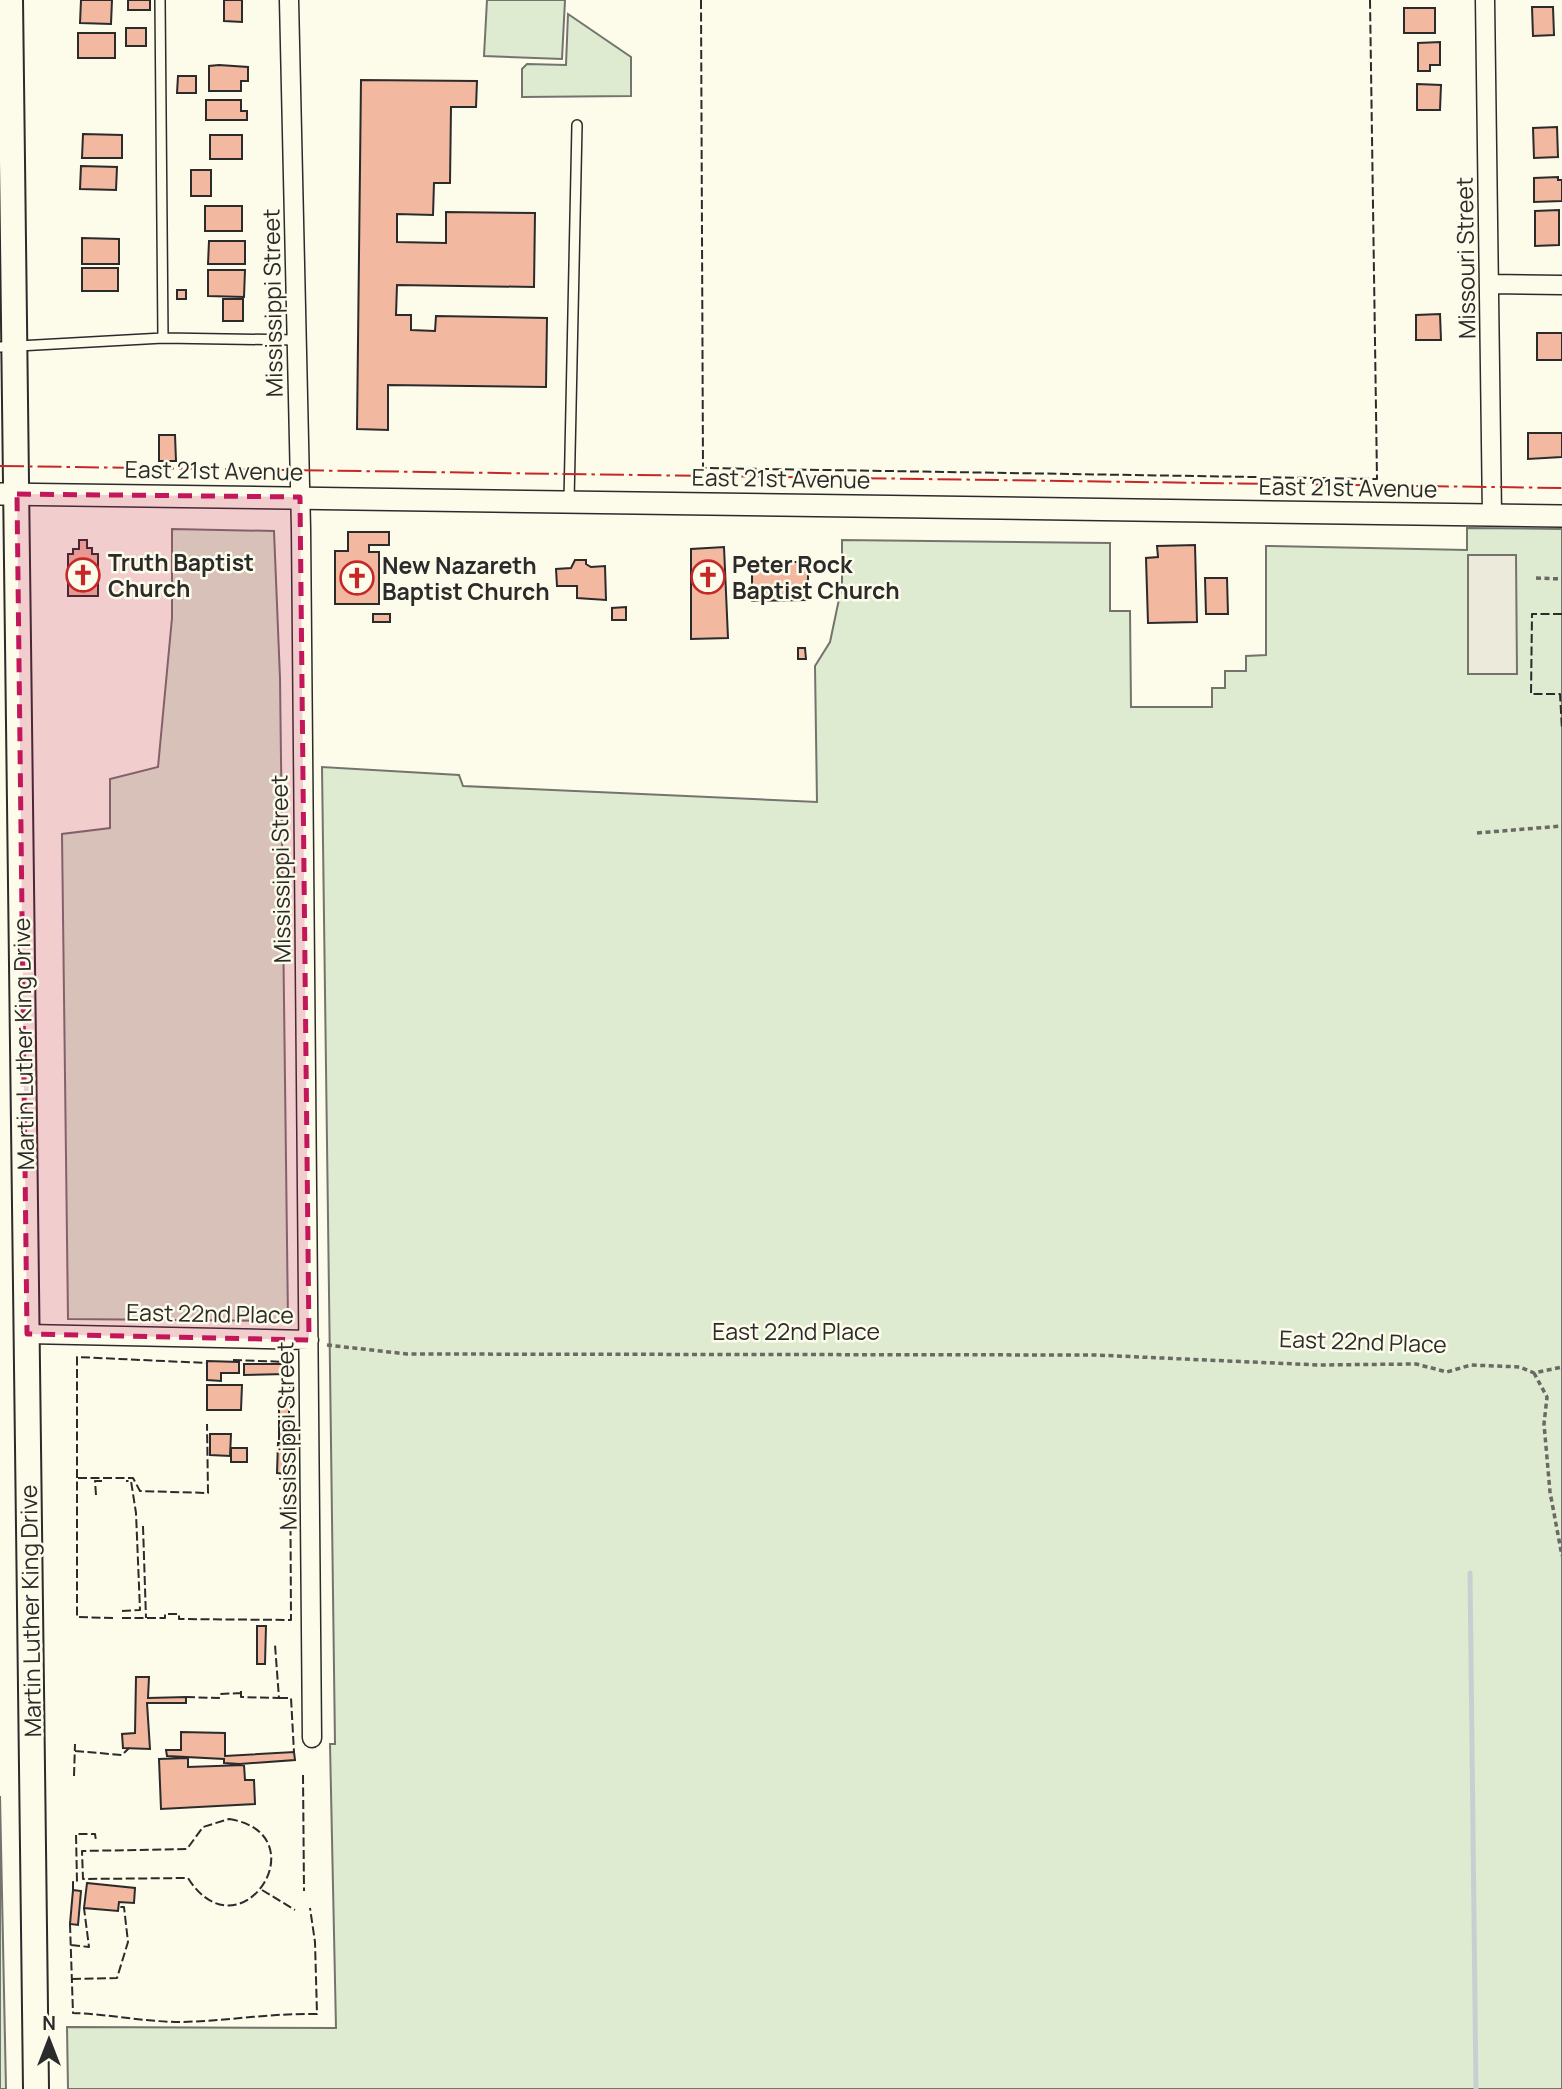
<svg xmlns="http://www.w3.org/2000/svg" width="1562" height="2089" font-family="Manrope,sans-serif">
	<rect width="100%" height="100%" fill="#fdfbea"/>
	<path fill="#deebd1" stroke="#74746e" stroke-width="2" d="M487,0H565L562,59L484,56Z
		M568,14L631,57V96L522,97V69L527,64L566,65Z
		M1467,528L1562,529V2089H68L67,2027L336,2028L330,1744H335L322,767L459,775L463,786L817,802L815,666L830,642L842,585V540L1110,543V611H1130L1131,707H1212V688H1225V671H1246V656L1266,655V546L1467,550Z
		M172,529L274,531L280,678L288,1321L68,1319L62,834L110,828V779L158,767L172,618Z
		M0,1796L6,2089H0Z"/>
	<path fill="#eceadb" stroke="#74746e" stroke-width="2" d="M1468,555H1516L1517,674H1468Z"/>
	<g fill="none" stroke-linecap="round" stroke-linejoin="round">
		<path stroke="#c7d0d0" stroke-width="5" d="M1470,1573L1476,2089"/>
	</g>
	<path fill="#f2b8a0" stroke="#2b2b2b" stroke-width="2" d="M81,0H112L111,24L80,23Z
		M128,0H150V10H128Z
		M224,0H242V22L224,21Z
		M1532,7H1553L1554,35L1533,36Z
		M1404,8H1435V33H1404Z
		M126,28H146V46H126Z
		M78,33H115V58H78Z
		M1440,42V65H1430V71H1418V43Z
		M219,65L248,67V81H241V91H209V66Z
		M178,76H196V93H177Z
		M361,80L477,81L476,107H451L450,183H434L433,215L397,214V242L446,243V212L535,213L534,287L397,285L396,315H411V330L435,331L436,316L547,318L546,387L388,385V430L357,429Z
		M1417,84L1441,85L1440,110H1417Z
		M206,100H241V111H247V120H206Z
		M1557,127L1558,157L1534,158L1533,128Z
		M83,134L122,135V158H82Z
		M210,135H242V159H210Z
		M81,166L117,167L116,190L80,189Z
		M191,170H211V196H191Z
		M1558,177V180H1562V201L1534,202V178Z
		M205,206H242V231H205Z
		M1559,210V245L1535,246V211Z
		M82,238L119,239V264H82Z
		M209,241H245V264H208Z
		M82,268H118V291H82Z
		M208,270H245L244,297L208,296Z
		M177,290H186V299H177Z
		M223,299H243V321H223Z
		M1440,314L1441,340H1416V315Z
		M1537,333H1562V360H1537Z
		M1528,433H1562V457L1528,459Z
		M159,435H175L176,461H159Z
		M348,532H389V545H369V552H379V604H335V551H348Z
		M79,540H87V548H92V554H98V596H68V554H73V549H79Z
		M1195,545L1197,622L1148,623L1146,558L1158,557L1157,546Z
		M724,547L728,638L691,639V549Z
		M575,560H586V564L591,567L605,566L606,600L577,598V586H557L556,569L571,568Z
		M784,562H808V600L752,601V567L785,570Z
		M1205,578H1227L1228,614H1206Z
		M626,607V620H612V608Z
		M373,614H390V622H373Z
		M798,648H805L806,659H798Z
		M207,1361L239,1362V1373H221V1381L207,1380Z
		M244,1364H286V1374L244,1375Z
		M207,1385H242L241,1410H207Z
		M279,1404H289V1439H279Z
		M210,1434H231L230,1456L210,1455Z
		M278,1443L287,1444L286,1474L277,1473Z
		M231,1448H247V1462H231Z
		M257,1626H266L265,1664H257Z
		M136,1677H149L148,1698L186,1697V1703H147L150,1749L123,1748L122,1734L135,1733Z
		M181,1732L225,1733V1756L294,1752L295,1760L240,1764L224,1763V1759L167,1756L166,1750H181Z
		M188,1758V1767L244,1765L245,1780H254L255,1804L161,1809L159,1759Z
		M87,1883L135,1888L134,1903L119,1902L118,1911L84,1908Z
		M73,1890L81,1891L78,1925L70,1924Z"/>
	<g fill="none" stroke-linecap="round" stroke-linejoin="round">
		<defs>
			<path id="service" d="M160,0L163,338
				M0,347L163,338L297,340
				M569,501L577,125"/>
			<path id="minor" d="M289,0L301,529L312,1738
				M1485,0L1492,515
				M1490,284L1562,285
				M27,1334L309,1340"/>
			<path id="tertiary" d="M0,494L1562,516"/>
			<path id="secondary" d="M10,0L36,2089"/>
		</defs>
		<use href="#service" stroke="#2b2b2b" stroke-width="12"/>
		<use href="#minor" stroke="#2b2b2b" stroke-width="21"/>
		<use href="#tertiary" stroke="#2b2b2b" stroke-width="24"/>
		<use href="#secondary" stroke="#2b2b2b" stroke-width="28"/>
		<path stroke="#6a6964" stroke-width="3.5" stroke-dasharray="5 3.5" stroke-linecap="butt" d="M1536,578L1562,579
			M1477,833L1562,826
			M327,1345L407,1354L1095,1355L1318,1365L1416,1364L1447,1372L1471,1365L1520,1367L1534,1373L1562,1367
			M1534,1373L1547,1397L1544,1424L1550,1492L1562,1556"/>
		<use href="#service" stroke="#fdfbea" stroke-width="9"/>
		<use href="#minor" stroke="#fdfbea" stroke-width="18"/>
		<use href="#tertiary" stroke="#fdfbea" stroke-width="21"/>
		<use href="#secondary" stroke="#fdfbea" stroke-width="24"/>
		<path stroke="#2b2b2b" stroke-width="2" stroke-dasharray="9 3.5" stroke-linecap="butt" d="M701,0L703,468L1377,479L1370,0
			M1562,614H1532L1531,694H1560L1562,730
			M233,1360L290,1362V1407
			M78,1478H133L140,1491L208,1493L207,1424
			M96,1495L95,1481H102
			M143,1526L146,1618
			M122,1611L140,1610L136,1513L131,1481H126
			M113,1618L77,1617V1357L207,1363
			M122,1618H165V1614H179V1619L291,1620L290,1435
			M241,1691V1697L279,1698L275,1645
			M186,1697L219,1698L220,1694L242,1693
			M279,1698H291L294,1752
			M75,1751L122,1755L129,1748
			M303,1775L304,1891
			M74,1776L75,1744
			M229,1819C322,1834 240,1960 188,1878L83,1879L82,1851L187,1849L203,1827Z
			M73,1890V1882H77L76,1834H95L96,1841
			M262,1890L295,1910
			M70,1924L73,2013C109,2014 144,2022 181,2022C227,2021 271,2013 317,2014L315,1942L310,1908
			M71,1945L89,1947L84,1908
			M72,1979L117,1978L128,1942L124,1907H118"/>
		<path stroke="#c62828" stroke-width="2" stroke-dasharray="24 5 3.5 5" stroke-linecap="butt" d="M0,466L1562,488"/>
	</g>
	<path fill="#c2185b" fill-opacity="0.2" stroke="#c2185b" stroke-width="5" stroke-dasharray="14 9" stroke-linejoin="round" d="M17,494L300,497L309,1340L27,1334Z"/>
	<defs>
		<symbol id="church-ring" viewBox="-11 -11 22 22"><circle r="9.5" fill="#fdfbea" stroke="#c62828" stroke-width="1.5"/><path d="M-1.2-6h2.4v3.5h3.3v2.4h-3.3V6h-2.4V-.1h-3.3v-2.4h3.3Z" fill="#c62828"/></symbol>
	</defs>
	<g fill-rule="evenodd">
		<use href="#church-ring" x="64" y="556" width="38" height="38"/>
		<use href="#church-ring" x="689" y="558" width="38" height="38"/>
		<use href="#church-ring" x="338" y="559" width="38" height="38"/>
	</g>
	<g text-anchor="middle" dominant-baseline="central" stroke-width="5" stroke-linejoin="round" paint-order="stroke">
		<g font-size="23" fill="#2b2b2b" stroke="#fdfbea">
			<text transform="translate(1465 258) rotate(-91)">Missouri Street</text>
			<text transform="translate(272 303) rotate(-91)">Mississippi Street</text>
			<text transform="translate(214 470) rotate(1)">East 21st Avenue</text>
			<text transform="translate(781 478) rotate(1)">East 21st Avenue</text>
			<text transform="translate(1348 487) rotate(1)">East 21st Avenue</text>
			<text transform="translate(280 869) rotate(-91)">Mississippi Street</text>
			<text transform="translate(23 1044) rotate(-91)">Martin Luther King Drive</text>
			<text transform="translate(210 1313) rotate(1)">East 22nd Place</text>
			<text x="796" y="1331">East 22nd Place</text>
			<text transform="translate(1363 1341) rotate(2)">East 22nd Place</text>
			<text transform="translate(286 1436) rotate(-91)">Mississippi Street</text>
			<text transform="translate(30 1611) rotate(-91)">Martin Luther King Drive</text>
		</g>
		<g font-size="23" font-weight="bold" fill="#2b2b2b" stroke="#fdfbea" text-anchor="start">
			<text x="108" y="562">Truth Baptist<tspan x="108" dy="26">Church</tspan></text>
			<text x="732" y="564">Peter Rock<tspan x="732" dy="26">Baptist Church</tspan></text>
			<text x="382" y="565">New Nazareth<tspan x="382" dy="26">Baptist Church</tspan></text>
		</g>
	</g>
	<g transform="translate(49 2040)" stroke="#fdfbea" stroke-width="5" paint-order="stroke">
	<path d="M0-5L12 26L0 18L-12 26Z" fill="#2b2b2b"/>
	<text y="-10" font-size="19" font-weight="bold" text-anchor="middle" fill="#2b2b2b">N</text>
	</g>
</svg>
